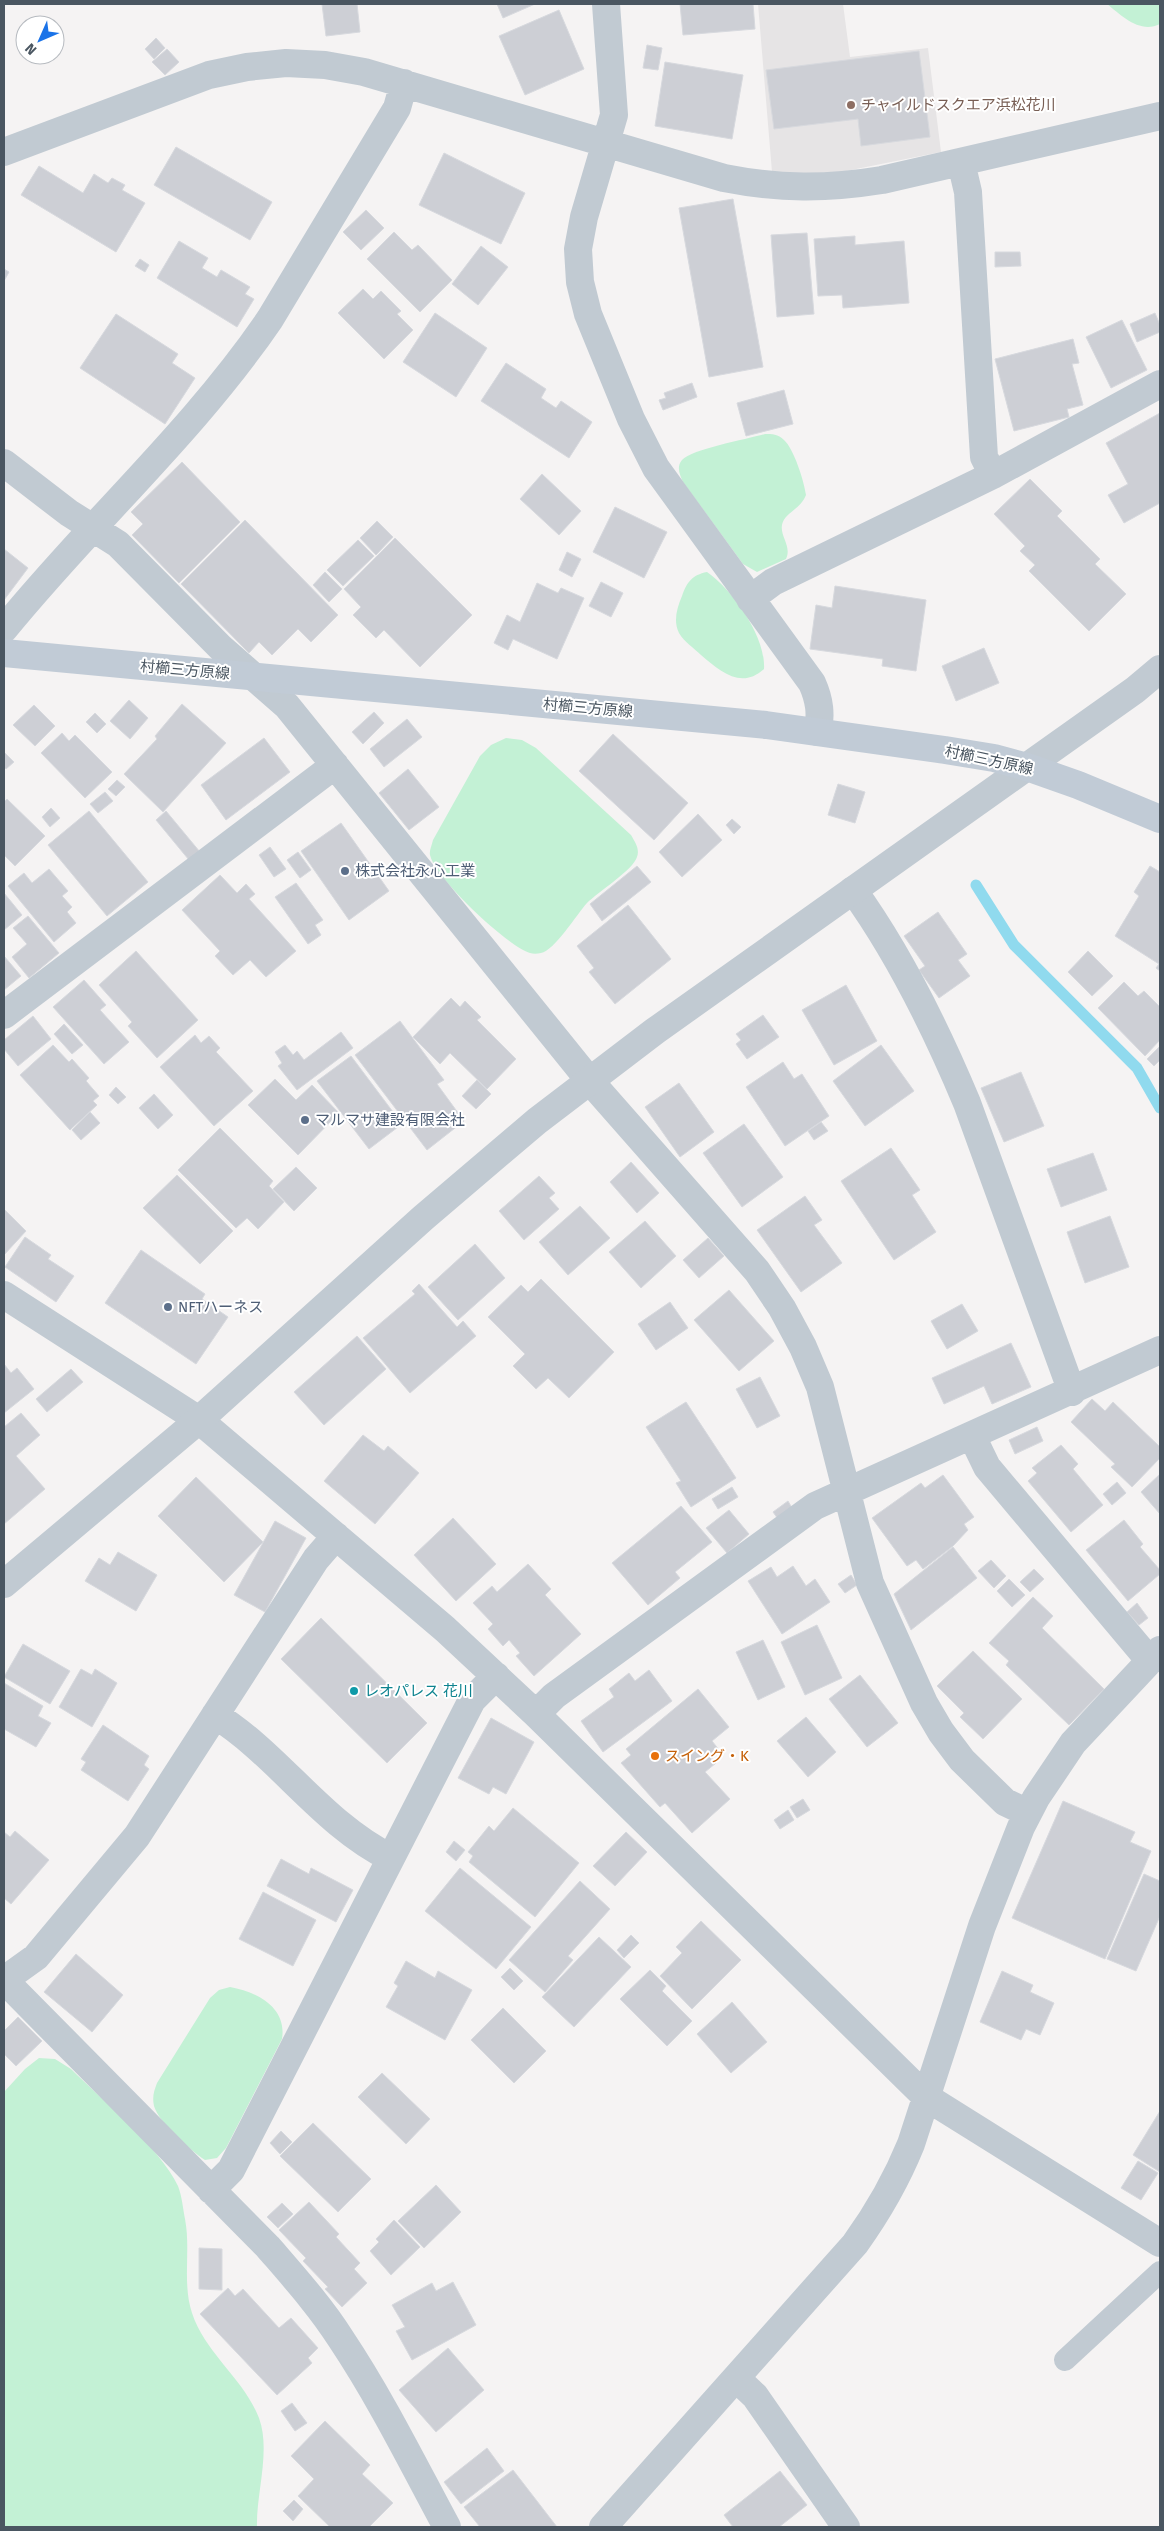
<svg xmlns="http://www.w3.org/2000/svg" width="1164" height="2531" font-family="'Fira Sans','Noto Sans JP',sans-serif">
	<rect width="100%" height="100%" fill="#f5f3f3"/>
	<path fill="#e6e4e5" d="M758,4H843L850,57L928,48L941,152L841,172L803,174L772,172Z"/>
	<path fill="#c3f1d5" d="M1107,4H1160V24C1140,34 1122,16 1107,4Z
		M765,434C772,434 778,434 784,440C794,449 804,481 806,495C801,509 784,513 782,525C780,537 792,546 786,559L757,572L743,564L683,482C680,475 676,467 682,460C692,449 748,439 765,434Z
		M707,572C733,590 766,637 764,669C741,690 720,671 701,655C694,648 684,642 679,633C673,621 677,608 682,596C687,582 692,575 707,572Z
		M506,738L522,740L536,748L631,835C635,842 640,849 637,857C633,870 598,892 587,903C577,914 554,951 541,953C537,954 533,954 530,953C507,946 435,878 430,855C429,851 432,845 433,840L480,756L491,745Z
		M230,1987C258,1992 287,2008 282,2039L226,2148L217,2158L205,2160C190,2150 159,2123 154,2106C152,2097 154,2091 157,2083L210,1998L219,1990Z
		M39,2058L55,2059L71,2069C102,2100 160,2148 178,2186C182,2196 183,2209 185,2219C191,2250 182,2283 192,2313C205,2353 244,2379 259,2418C271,2451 256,2493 257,2527H4V2092L25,2069Z"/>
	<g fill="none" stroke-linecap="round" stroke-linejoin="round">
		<path stroke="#90daee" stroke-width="11" d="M976,885L1014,945L1137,1068L1160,1108"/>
	</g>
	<path fill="#cdcfd5" stroke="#d7d9de" d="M322,4H357L360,32L326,36Z
		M497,4H535L503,18Z
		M680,4H753L755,29L683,35Z
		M559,10L584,69L525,95L499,36Z
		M156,38L165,48L154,59L145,49Z
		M647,45L662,48L658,70L643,68Z
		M167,49L179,62L165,75L152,62Z
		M919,51L930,137L861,146L858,119L774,129L766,70Z
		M665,62L743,75L732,139L655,126Z
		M176,147L272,202L250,240L154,185Z
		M444,153L525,193L501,244L419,205Z
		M39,166L83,193L94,174L108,183L112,178L125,185L122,190L145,203L116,252L21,195Z
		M733,199L763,367L709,377L679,208Z
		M366,210L384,228L361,250L343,232Z
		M394,232L412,250L418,245L452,280L420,312L367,259Z
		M807,233L814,314L777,317L771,235Z
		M855,236V245L904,241L909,303L843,308L842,295L818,296L814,239Z
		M179,241L208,258L202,268L217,277L221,270L250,287L245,294L254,299L237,327L157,278Z
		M481,246L508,267L478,305L452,284Z
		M995,252H1020L1021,266L995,267Z
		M140,259L149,265L145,272L135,266Z
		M4,269L9,272L4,281Z
		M363,289L373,299L381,291L401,311L397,314L413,330L384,359L338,313Z
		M435,313L487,348L456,397L403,362Z
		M1155,313L1160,325V332L1137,342L1130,324Z
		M116,314L178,354L172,363L195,378L165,424L80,368Z
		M1122,320L1147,370L1111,388L1086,337Z
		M1073,339L1079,363L1072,364L1083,405L1067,409L1069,417L1014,431L995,359Z
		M506,363L546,389L541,398L556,408L561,401L592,422L569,458L481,401Z
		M692,383L697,397L663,410L659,400L666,398L664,393Z
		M784,390L793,424L746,436L737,403Z
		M1160,413V503L1124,523L1108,495L1128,484L1106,443Z
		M182,462L240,522L179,583L132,535L143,524L131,512Z
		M542,474L581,511L559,535L520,499Z
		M1030,479L1062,511L1057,516L1100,559L1095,564L1126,594L1089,631L1029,571L1035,565L1020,551L1025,546L994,514Z
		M615,507L667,532L644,578L593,552Z
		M245,520L338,615L311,642L298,629L272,655L259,642L249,653L181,584Z
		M377,521L393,537L376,555L360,538Z
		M395,538L472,615L420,667L384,630L376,638L353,615L361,607L344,589Z
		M358,540L374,556L343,586L327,570Z
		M4,549L28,568L4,600Z
		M567,552L581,559L572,577L559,570Z
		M325,572L342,589L329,602L313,585Z
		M601,582L623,593L611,617L589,606Z
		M537,583L558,593L561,588L584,598L557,659L513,639L508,650L494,643L507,615L520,622Z
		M835,586L926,600L916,671L882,666L883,659L810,649L816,605L832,608Z
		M984,648L999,683L956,701L942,666Z
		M129,700L148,718L130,739L110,721Z
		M182,704L226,743L163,812L124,774L157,739L155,736Z
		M34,705L55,726L35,746L13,725Z
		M374,712L384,723L363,744L352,732Z
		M95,713L106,724L97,733L86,722Z
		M407,719L422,737L384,767L370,749Z
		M62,733L69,741L75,735L112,772L85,798L41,753Z
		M613,734L688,803L654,840L579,771Z
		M264,738L290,772L226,820L201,785Z
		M4,752L14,762L6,769L4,767Z
		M408,769L439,807L409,830L379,793Z
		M117,780L125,787L116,796L108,789Z
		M838,784L865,792L855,823L828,815Z
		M105,792L113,801L98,813L90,804Z
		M7,799L45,836L15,866L4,855V802Z
		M51,808L60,818L50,827L42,817Z
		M89,811L148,882L107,916L48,845Z
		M166,811L200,852L189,860L156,820Z
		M698,814L722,840L682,877L659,852Z
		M732,819L741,827L734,834L726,825Z
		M341,823L389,891L349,920L301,851Z
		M270,847L286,869L274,877L259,855Z
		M298,852L311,870L300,878L287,860Z
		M637,866L651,882L602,921L590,904Z
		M1150,866L1160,872V971L1156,968L1159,964L1115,936L1139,896L1134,892Z
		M49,869L68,891L62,896L72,907L67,912L76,923L54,942L8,886L24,873L32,883Z
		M220,875L237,893L246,884L255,894L249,899L296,951L266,977L250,960L233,975L215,956L220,951L182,910Z
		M296,883L323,920L315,925L321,935L308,944L275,897Z
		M4,893L22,915L4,930Z
		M628,905L671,959L615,1004L589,972L594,968L577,946Z
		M938,912L967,954L958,960L970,976L939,998L919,970L925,966L904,936Z
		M28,916L59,953L29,978L12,957L27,944L13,928Z
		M136,951L198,1020L157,1058L128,1026L132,1022L99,985Z
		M1088,951L1113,976L1092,996L1068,972Z
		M4,956L21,976L4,990Z
		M84,980L106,1005L100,1010L129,1042L104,1064L53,1007Z
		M1124,982L1138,996L1144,991L1160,1007V1040L1145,1056L1098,1008Z
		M846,985L877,1041L834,1065L802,1010Z
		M451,998L460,1007L465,1001L481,1017L477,1020L516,1059L487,1089L450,1053L440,1064L413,1037Z
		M763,1015L779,1037L747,1059L736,1044L741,1040L736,1034Z
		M33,1016L51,1039L18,1066L4,1049V1040Z
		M400,1021L444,1080L437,1084L464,1121L427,1150L355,1055Z
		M64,1024L83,1045L72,1054L54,1034Z
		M341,1032L353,1048L297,1090L278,1066L282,1063L275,1052L285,1045L293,1055L297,1051L304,1060Z
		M195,1035L201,1043L209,1036L220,1048L216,1052L253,1091L214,1126L160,1067Z
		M53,1045L69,1062L72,1059L89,1078L86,1081L99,1096L93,1101L97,1105L70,1130L20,1075Z
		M881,1045L914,1091L865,1126L833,1081Z
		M1160,1046V1060L1154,1066L1147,1059Z
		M351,1056L402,1124L369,1149L317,1081Z
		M783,1062L794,1079L802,1074L829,1116L785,1146L746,1087Z
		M1021,1072L1044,1126L1004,1142L981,1088Z
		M275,1079L296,1100L312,1085L339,1113L298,1155L248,1105Z
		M477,1080L491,1094L476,1109L462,1096Z
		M679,1083L714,1132L680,1157L645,1107Z
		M116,1087L126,1097L118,1104L109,1095Z
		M154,1094L173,1115L158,1129L139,1108Z
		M90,1112L100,1123L81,1140L72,1130Z
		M821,1122L828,1131L814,1140L808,1131Z
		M744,1124L783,1177L742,1207L703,1153Z
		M220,1128L273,1181L269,1186L284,1202L258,1229L247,1218L236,1228L178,1170Z
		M891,1148L920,1190L912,1195L936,1232L894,1260L841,1181Z
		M1093,1153L1107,1190L1061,1207L1047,1169Z
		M631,1162L659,1193L637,1213L610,1182Z
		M296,1167L317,1188L294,1211L273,1189Z
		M177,1175L233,1231L200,1264L143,1208Z
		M539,1176L555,1193L549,1198L559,1209L524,1240L499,1211Z
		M805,1196L822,1220L814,1225L842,1263L801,1292L757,1230Z
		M580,1206L610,1238L568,1275L539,1242Z
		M4,1209L26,1231L4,1255Z
		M1110,1216L1129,1267L1085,1283L1067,1232Z
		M645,1221L676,1256L641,1288L609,1252Z
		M25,1237L51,1255L48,1259L74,1276L56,1302L5,1267Z
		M708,1238L724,1256L699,1278L683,1260Z
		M475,1244L505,1278L458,1320L428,1287Z
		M141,1250L205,1294L202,1299L228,1317L196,1364L105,1303Z
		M541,1279L614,1352L569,1398L548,1378L536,1389L513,1366L525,1354L488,1317L521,1285L528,1292Z
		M419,1284L457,1327L463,1321L476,1336L410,1393L363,1338L415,1294L412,1291Z
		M729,1290L774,1341L739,1371L694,1320Z
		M670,1302L688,1328L656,1350L638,1324Z
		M962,1304L978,1331L947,1349L931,1321Z
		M357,1336L386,1369L324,1425L294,1392Z
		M1011,1343L1031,1387L992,1404L984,1386L944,1404L932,1378Z
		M4,1364L11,1373L17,1368L34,1389L4,1413Z
		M71,1369L83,1382L47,1412L36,1399Z
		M760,1377L780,1416L757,1428L736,1389Z
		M1092,1399L1105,1411L1113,1402L1160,1447V1458L1132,1487L1111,1467L1115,1464L1071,1422Z
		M686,1402L736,1478L691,1507L676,1483L681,1481L646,1427Z
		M21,1413L40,1435L16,1456L45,1489L4,1524V1427Z
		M1037,1427L1043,1441L1015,1454L1009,1440Z
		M363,1435L384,1451L388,1446L419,1473L375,1524L324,1481Z
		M1061,1445L1078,1464L1073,1469L1103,1505L1071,1532L1028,1481L1037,1473L1032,1468Z
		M1160,1474V1514L1141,1492Z
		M943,1475L974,1517L964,1524L968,1530L953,1546L923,1569L916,1560L907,1566L872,1518L921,1483L925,1488Z
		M196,1477L263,1542L224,1582L158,1516Z
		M1117,1482L1126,1493L1112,1505L1103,1494Z
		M732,1487L738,1497L718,1509L712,1499Z
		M788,1501L792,1508L778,1519L773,1512Z
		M681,1506L712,1542L675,1572L680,1578L648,1605L612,1563Z
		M729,1510L749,1534L727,1553L706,1528Z
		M453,1518L496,1564L456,1601L414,1555Z
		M1124,1520L1143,1544L1140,1547L1160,1570V1574L1128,1601L1086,1550Z
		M275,1521L306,1538L265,1612L234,1595Z
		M953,1547L977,1578L911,1630L894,1594Z
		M118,1552L157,1575L136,1611L85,1581L99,1558L110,1565Z
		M991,1560L1006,1576L994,1588L978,1571Z
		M528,1564L551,1589L545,1595L581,1634L534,1676L516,1656L520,1653L509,1640L503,1646L488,1629L493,1624L473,1603L492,1586L497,1592Z
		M793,1566L806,1586L815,1579L830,1602L782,1634L748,1581L771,1567L777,1577Z
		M1034,1569L1044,1579L1030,1592L1020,1582Z
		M851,1575L857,1585L845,1593L838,1584Z
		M1009,1579L1025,1595L1012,1607L997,1591Z
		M1033,1597L1053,1616L1042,1628L1104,1689L1069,1725L1006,1665L1009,1661L989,1643Z
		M1137,1603L1148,1618L1139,1625L1127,1612Z
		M321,1618L427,1723L387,1763L281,1659Z
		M817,1625L842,1678L805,1695L781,1642Z
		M763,1640L785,1687L758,1700L736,1652Z
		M23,1644L70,1671L50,1704L4,1677Z
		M973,1651L1022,1699L983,1739L960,1717L964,1713L937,1686Z
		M81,1669L92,1675L95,1669L117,1683L92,1727L59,1707Z
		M649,1670L672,1701L603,1752L581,1721L614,1697L609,1689L629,1673L635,1681Z
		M860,1675L898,1723L867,1747L829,1699Z
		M4,1683L43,1706L38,1716L51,1723L36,1747L4,1729Z
		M698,1689L729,1727L712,1741L720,1751L712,1758L716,1763L705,1772L730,1799L692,1833L665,1803L660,1807L621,1763L631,1755L626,1749Z
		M806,1717L836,1752L808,1777L777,1741Z
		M491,1718L534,1742L506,1794L493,1787L489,1794L458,1778Z
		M103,1725L149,1756L144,1765L149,1769L128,1801L81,1770L86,1762L81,1759Z
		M803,1799L810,1810L797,1818L790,1807Z
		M1063,1801L1135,1832L1130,1842L1151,1851L1105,1959L1012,1918Z
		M513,1808L579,1863L535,1917L469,1862L473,1856L468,1852L489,1826L494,1831Z
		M788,1810L794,1820L780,1829L774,1820Z
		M15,1831L49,1860L11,1904L4,1898V1832L10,1837Z
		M626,1832L647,1852L615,1886L593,1866Z
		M454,1841L465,1850L456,1861L446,1852Z
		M281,1859L309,1874L311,1868L353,1890L336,1922L267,1886Z
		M460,1868L531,1927L496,1969L425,1911Z
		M1144,1874L1160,1881V1916L1136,1971L1107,1959Z
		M580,1881L610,1909L568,1956L573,1960L545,1992L509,1960Z
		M263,1892L316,1920L293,1966L239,1939Z
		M701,1921L741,1960L692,2009L660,1976L682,1953L676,1947Z
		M631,1935L639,1943L624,1958L617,1950Z
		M599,1937L631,1967L574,2027L542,1997Z
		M76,1954L123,1995L92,2032L44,1992Z
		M406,1961L435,1978L438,1971L472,1990L445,2040L386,2007L398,1986L394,1983Z
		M510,1968L523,1981L514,1990L501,1977Z
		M650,1970L666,1986L662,1991L692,2021L667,2046L620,1999Z
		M1002,1971L1033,1985L1030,1992L1054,2003L1040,2035L1026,2029L1021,2040L980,2022Z
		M732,2002L767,2042L731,2073L697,2034Z
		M503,2008L546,2051L514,2083L471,2040Z
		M18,2017L42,2041L16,2066L4,2054V2031Z
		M382,2073L430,2119L406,2144L358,2097Z
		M1160,2111V2172L1133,2155Z
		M313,2123L371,2179L338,2212L280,2156Z
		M281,2131L292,2142L280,2154L270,2143Z
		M1138,2161L1158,2173L1141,2200L1121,2188Z
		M436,2185L461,2212L424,2248L398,2221Z
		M309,2202L339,2234L336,2237L360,2263L354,2269L367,2283L342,2307L325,2289L328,2287L303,2261L306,2258L279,2230Z
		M282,2203L293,2214L278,2228L267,2217Z
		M394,2220L420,2247L391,2275L370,2251L379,2242L376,2239Z
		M199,2248L222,2249V2290L199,2289Z
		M453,2282L476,2325L412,2360L396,2331L405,2327L392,2305L432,2283L436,2291Z
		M228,2288L235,2296L243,2289L279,2328L291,2318L318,2348L308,2358L312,2363L277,2395L200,2314Z
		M448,2348L484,2390L436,2432L399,2390Z
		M292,2403L307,2423L295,2431L281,2411Z
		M325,2421L370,2465L362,2474L393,2503L369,2527H330L298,2496L314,2479L291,2456Z
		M487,2448L504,2471L461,2504L444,2482Z
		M513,2470L557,2527H480L464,2507Z
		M780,2471L807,2505L779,2527H733L724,2515Z
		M294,2500L303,2509L293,2521L283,2511Z"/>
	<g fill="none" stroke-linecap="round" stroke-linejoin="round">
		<path stroke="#c1cad2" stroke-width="22" d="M1065,2360L1160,2272"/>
		<path stroke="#c1cad2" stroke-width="28" d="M606,4L614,115L584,217L578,249L580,282L588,314L631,419L656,468L812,683C820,701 821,714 818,732
			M4,152L209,75L247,67L286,63L325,65L364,72L724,178C780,189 826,189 882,180L1160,116
			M961,162L968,192L984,457L993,475
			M4,463L69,513L118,544L221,648L287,706L589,1080L757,1271L782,1308L803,1347L820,1387L870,1583L924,1703L941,1732L962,1760L1005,1802L1028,1813
			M750,599L773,582L993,475L1160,384
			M4,629C90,523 193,432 270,319L397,108L404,83
			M853,890C900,955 936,1029 967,1103L1072,1392
			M4,1015L335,765
			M4,1295L199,1420L445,1629L536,1714L926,2097L1160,2243
			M972,1436L987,1467L1150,1661
			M536,1714L554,1696L815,1506L1160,1350
			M215,1715C279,1755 322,1824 391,1858
			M4,1980L268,2247C293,2276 320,2306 341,2339C381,2399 413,2464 447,2527
			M4,1980L36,1957L137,1836L316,1559L336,1536
			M211,2190L231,2170L472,1700L496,1676
			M736,2378L755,2396L846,2527
			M603,2527L855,2244C878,2212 896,2181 911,2144L982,1926L1021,1827L1036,1798L1073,1743L1160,1650"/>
		<path stroke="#c1cad2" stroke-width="28" d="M4,1584L199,1420L423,1218L537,1121L655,1031L1135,690L1160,669"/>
		<path stroke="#c1cbd6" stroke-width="28" d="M4,653L766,725L945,750L994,758L1027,767L1078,785L1160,819"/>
	</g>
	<circle fill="#8d6e63" stroke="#fff" stroke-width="2" cx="851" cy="105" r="5"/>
	<g fill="#5c6f8a" stroke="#fff" stroke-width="2">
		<circle cx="345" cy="871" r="5"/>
		<circle cx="305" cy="1120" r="5"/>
		<circle cx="168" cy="1307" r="5"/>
	</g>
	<circle fill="#0f9aa8" stroke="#fff" stroke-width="2" cx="354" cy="1691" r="5"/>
	<circle fill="#e8710a" stroke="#fff" stroke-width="2" cx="655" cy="1756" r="5"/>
	<g text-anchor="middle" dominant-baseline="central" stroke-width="4" stroke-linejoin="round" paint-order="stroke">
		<g font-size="15" fill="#785e54" stroke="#fff" text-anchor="start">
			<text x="861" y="105">チャイルドスクエア浜松花川</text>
		</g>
		<g font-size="15" fill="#4a5661" stroke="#fff">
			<text transform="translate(185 670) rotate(5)">村櫛三方原線</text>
			<text transform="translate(588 708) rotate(5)">村櫛三方原線</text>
			<text transform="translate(989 760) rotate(12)">村櫛三方原線</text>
		</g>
		<g font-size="15" fill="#4e5e75" stroke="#fff" text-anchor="start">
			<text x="355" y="871">株式会社永心工業</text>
			<text x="315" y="1120">マルマサ建設有限会社</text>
			<text x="178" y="1307">NFTハーネス</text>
		</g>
		<g font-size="15" fill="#0d838f" stroke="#fff" text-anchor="start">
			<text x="364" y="1691">レオパレス 花川</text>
		</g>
		<g font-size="15" fill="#c56008" stroke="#fff" text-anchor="start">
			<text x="665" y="1756">スイング・K</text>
		</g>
	</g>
	<rect width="1164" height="2531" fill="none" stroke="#4a5661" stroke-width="10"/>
	<g transform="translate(40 40) rotate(225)"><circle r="24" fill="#ffffff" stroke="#b7bbc0"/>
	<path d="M0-4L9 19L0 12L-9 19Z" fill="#1a73e8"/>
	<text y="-8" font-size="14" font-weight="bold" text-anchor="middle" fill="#4a5661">N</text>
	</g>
</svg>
